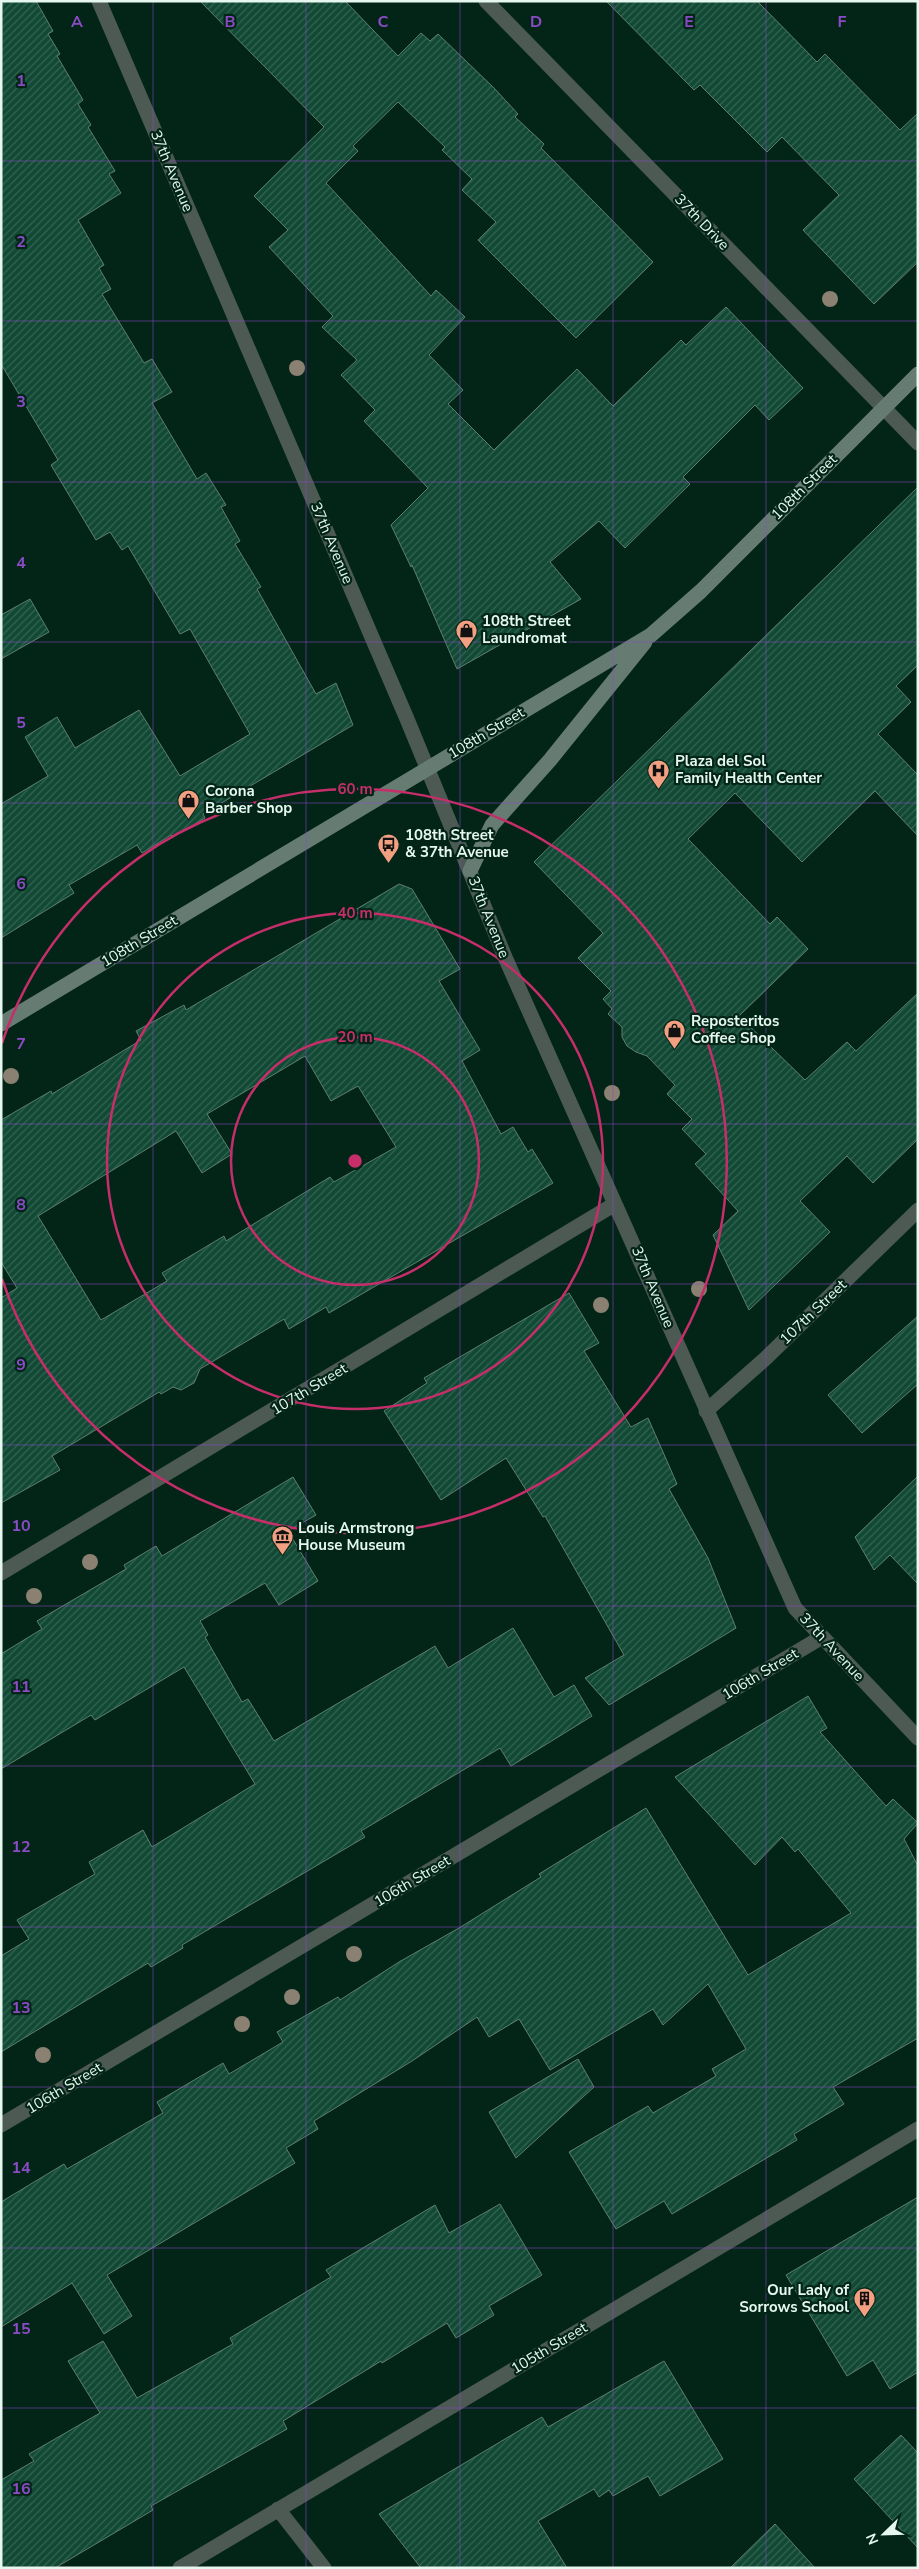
<svg xmlns="http://www.w3.org/2000/svg" width="919" height="2569" font-family="'Nunito Sans',sans-serif">
	<defs>
		<pattern id="building-hatch" width="6" height="6" patternUnits="userSpaceOnUse" patternTransform="scale(1.25)"><rect width="6" height="6" fill="#114935"/><path d="M-1 1l2-2M0 6l6-6M5 7l2-2" fill="none" stroke="#346453"/></pattern>
	</defs>
	<rect width="100%" height="100%" fill="#032518"/>
	<path fill="url(#building-hatch)" stroke="#5d7f6f" fill-rule="evenodd" d="M1,1H36L53,31L48,34L60,54L57,56L83,100L78,104L91,125L88,127L115,171L109,174L121,193L78,220L104,265L99,268L111,289L102,294L144,363L152,359L172,392L152,403L197,479L206,473L226,505L221,507L240,541L235,544L261,587L257,589L316,694L336,683L353,725L203,814L205,818L173,837L171,835L142,853L137,845L69,885L74,893L1,938V804L48,776L25,737L57,717L75,748L139,710L180,776L250,734L190,629L180,634L128,546L122,550L110,532L96,540L51,465L58,460L1,364Z
		M200,1H345L398,56L421,33L430,41L438,34L494,88L518,114L515,117L544,144L541,148L653,262L576,338L478,240L496,222L462,190L472,179L442,150L445,147L398,102L353,146L358,151L326,183L431,296L436,290L465,317L429,355L463,390L448,404L494,450L577,369L613,406L681,340L686,345L726,307L803,388L769,420L755,405L683,477L690,484L625,548L599,521L550,562L581,599L457,669L412,565L411,567L391,525L428,488L364,421L375,410L341,375L357,360L322,327L333,316L269,247L288,230L254,196L324,127Z
		M606,1H757L817,62L825,54L900,130L918,113V262L874,304L803,230L839,195L782,137L767,152L700,85L694,90Z
		M918,487V665L896,686L911,702L878,734L918,775V836L875,791L802,862L735,793L688,839L770,924L777,917L808,949L739,1016L805,1080L847,1042L856,1051L918,993V1139L873,1183L847,1156L800,1201L830,1232L749,1310L713,1235L738,1211L695,1164L706,1154L682,1129L692,1119L667,1094L675,1085L647,1056L636,1052L627,1046L622,1037V1027L608,1014L612,1009L603,999L611,991L578,958L603,933L534,862Z
		M30,599L49,632L1,659V615Z
		M399,884L412,889L460,969L439,981L480,1050L462,1061L501,1134L513,1127L528,1152L532,1149L553,1183L329,1313L326,1307L289,1329L284,1319L200,1369L194,1383L181,1390L173,1387L161,1394L159,1392L52,1456L60,1470L1,1503V1298L17,1288L1,1262V1120L51,1091L52,1094L141,1040L136,1031L184,1005L186,1010ZM305,1056L331,1101L358,1086L396,1147L334,1182L330,1177L226,1241L224,1236L162,1273L167,1281L101,1320L38,1216L176,1131L202,1173L232,1154L207,1114Z
		M569,1293L599,1343L584,1351L631,1427L648,1418L677,1484L669,1489L708,1558L736,1628L609,1705L585,1678L624,1655L545,1516L543,1517L506,1458L441,1500L384,1411L427,1383L424,1378Z
		M918,1316V1384L862,1433L828,1395Z
		M918,1476V1584L890,1555L874,1570L855,1537Z
		M293,1477L316,1515L288,1531L318,1581L279,1605L265,1583L200,1621L208,1635L205,1637L242,1702L248,1699L274,1741L435,1646L448,1668L513,1628L554,1697L574,1685L592,1716L511,1766L500,1748L361,1831L365,1837L182,1945L183,1948L151,1967L148,1963L1,2052V1956L29,1939L17,1920L95,1874L89,1862L143,1830L152,1847L255,1784L184,1667L95,1720L91,1715L1,1769V1654L42,1629L37,1621L126,1569L124,1565L156,1546L162,1556Z
		M808,1696L827,1728L820,1732L886,1806L893,1799L918,1823L904,1839L918,1866V2038L833,2087L844,2104L794,2134L797,2140L672,2214L664,2201L616,2229L569,2152L648,2106L653,2113L716,2076L712,2069L746,2049L708,1984L663,2025L653,2009L550,2070L519,2019L489,2037L477,2017L412,2061L314,2121L318,2129L286,2148L295,2163L107,2275L132,2316L104,2334L72,2283L1,2327V2202L64,2164L67,2169L163,2113L157,2102L223,2063L229,2074L283,2042L277,2032L338,1997L340,2000L399,1962L459,1928L541,1877L539,1874L646,1808L748,1975L851,1913L798,1849L795,1852L782,1837L755,1865L675,1777Z
		M578,2059L594,2087L516,2158L489,2112Z
		M918,2197V2372L890,2389L873,2360L847,2376L786,2275Z
		M500,2204L542,2275L489,2306L494,2315L456,2338L447,2323L382,2363L381,2361L283,2421L287,2429L151,2506L153,2510L55,2568H1V2480L34,2461L29,2454L100,2413L68,2361L103,2341L137,2398L233,2344L230,2338L331,2277L326,2270L435,2205L449,2233Z
		M664,2361L723,2459L660,2496L648,2476L613,2496L609,2490L599,2497L594,2489L538,2521L567,2568H421L379,2514L542,2417L548,2427Z
		M901,2435L918,2453V2548L854,2479Z
		M775,2524L815,2568H730Z"/>
	<g fill="none" stroke-linecap="round" stroke-linejoin="round">
		<path stroke="#4c5a53" stroke-width="15" d="M99,1L407,719L505,957L795,1608L918,1738
			M486,1L918,443
			M706,1411L766,1358L918,1210
			M1,1573L615,1204
			M1,2125L822,1637
			M278,2509L324,2568
			M180,2568L918,2129"/>
		<path stroke="#667c72" stroke-width="15" d="M470,871L492,825L550,760L645,642
			M1,1024L651,635L701,591L918,374"/>
	</g>
	<g fill="#8b8172">
		<circle cx="830" cy="299" r="8"/>
		<circle cx="297" cy="368" r="8"/>
		<circle cx="11" cy="1076" r="8"/>
		<circle cx="612" cy="1093" r="8"/>
		<circle cx="699" cy="1289" r="8"/>
		<circle cx="601" cy="1305" r="8"/>
		<circle cx="90" cy="1562" r="8"/>
		<circle cx="34" cy="1596" r="8"/>
		<circle cx="354" cy="1954" r="8"/>
		<circle cx="292" cy="1997" r="8"/>
		<circle cx="242" cy="2024" r="8"/>
		<circle cx="43" cy="2055" r="8"/>
	</g>
	<path fill="none" stroke="#8b4ac6" stroke-width="1" stroke-opacity="0.55" d="M153,1V2568M306,1V2568M460,1V2568M613,1V2568M766,1V2568M1,161H918M1,321H918M1,482H918M1,642H918M1,803H918M1,963H918M1,1124H918M1,1284H918M1,1445H918M1,1606H918M1,1766H918M1,1927H918M1,2087H918M1,2248H918M1,2408H918"/>
	<g fill="none" stroke="#c62e6a" stroke-width="2.5">
		<circle cx="355" cy="1161" r="124"/>
		<circle cx="355" cy="1161" r="248"/>
		<path d="M2 1043A372 372 0 1 1 2 1279"/>
	</g>
	<defs>
		<symbol id="shop-pin" viewBox="-11 -11 22 30"><path d="M0 17L-7.5 6A9.5 9.5 0 1 1 7.5 6Z" fill="#f2a081" stroke="#032518"/><path d="M-5-2.5h2.3a2.7 3.5 0 0 1 5.4 0H5L5.5 6h-11ZM-1.5-2.5h3a1.5 2.3 0 0 0-3 0Z" fill="#111"/></symbol>
		<symbol id="hospital-pin" viewBox="-11 -11 22 30"><path d="M0 17L-7.5 6A9.5 9.5 0 1 1 7.5 6Z" fill="#f2a081" stroke="#032518"/><path d="M-5-5h3v3.5h4V-5h3V5h-3V1.5h-4V5h-3Z" fill="#111"/></symbol>
		<symbol id="bus-pin" viewBox="-11 -11 22 30"><path d="M0 17L-7.5 6A9.5 9.5 0 1 1 7.5 6Z" fill="#f2a081" stroke="#032518"/><path d="M-5-6H5V4H4V6H2V4H-2V6H-4V4H-5ZM-3.5-4V0h7V-4ZM-3.5 1.2v1.5H-2V1.2ZM2 1.2v1.5H3.5V1.2Z" fill="#111"/></symbol>
		<symbol id="museum-pin" viewBox="-11 -11 22 30"><path d="M0 17L-7.5 6A9.5 9.5 0 1 1 7.5 6Z" fill="#f2a081" stroke="#032518"/><path d="M0-6L6-3V-2H-6V-3ZM-5-1h2V3h-2ZM-1-1h2V3h-2ZM3-1h2V3H3ZM-6 4H6V6H-6Z" fill="#111"/></symbol>
		<symbol id="building-pin" viewBox="-11 -11 22 30"><path d="M0 17L-7.5 6A9.5 9.5 0 1 1 7.5 6Z" fill="#f2a081" stroke="#032518"/><path d="M-4-6H4V6H1V3H-1V6H-4ZM-2.5-4.3h1.7v1.8h-1.7ZM.8-4.3h1.7v1.8H.8ZM-2.5-1h1.7V.8h-1.7ZM.8-1h1.7V.8H.8Z" fill="#111"/></symbol>
	</defs>
	<g fill-rule="evenodd">
		<use href="#shop-pin" x="454" y="618" width="25" height="34"/>
		<use href="#hospital-pin" x="646" y="758" width="25" height="34"/>
		<use href="#shop-pin" x="176" y="788" width="25" height="34"/>
		<use href="#bus-pin" x="376" y="832" width="25" height="34"/>
		<use href="#shop-pin" x="662" y="1018" width="25" height="34"/>
		<use href="#museum-pin" x="270" y="1524" width="25" height="34"/>
		<use href="#building-pin" x="852" y="2286" width="25" height="34"/>
	</g>
	<g text-anchor="middle" dominant-baseline="central" stroke-width="4.5" stroke-linejoin="round" paint-order="stroke">
		<g font-size="15" fill="#e5f7ee" stroke="#032518">
			<text transform="translate(172 171) rotate(67)">37th Avenue</text>
			<text transform="translate(702 222) rotate(46)">37th Drive</text>
			<text transform="translate(804 487) rotate(-45)">108th Street</text>
			<text transform="translate(332 543) rotate(67)">37th Avenue</text>
			<text transform="translate(486 733) rotate(-31)">108th Street</text>
			<text transform="translate(489 917) rotate(68)">37th Avenue</text>
			<text transform="translate(139 941) rotate(-31)">108th Street</text>
			<text transform="translate(653 1287) rotate(67)">37th Avenue</text>
			<text transform="translate(813 1312) rotate(-44)">107th Street</text>
			<text transform="translate(309 1389) rotate(-31)">107th Street</text>
			<text transform="translate(832 1647) rotate(47)">37th Avenue</text>
			<text transform="translate(760 1674) rotate(-31)">106th Street</text>
			<text transform="translate(412 1881) rotate(-31)">106th Street</text>
			<text transform="translate(64 2088) rotate(-31)">106th Street</text>
			<text transform="translate(549 2348) rotate(-31)">105th Street</text>
		</g>
		<g font-size="15" font-weight="bold" fill="#e5f7ee" stroke="#032518" text-anchor="start">
			<text x="482" y="621">108th Street<tspan x="482" dy="17">Laundromat</tspan></text>
			<text x="675" y="761">Plaza del Sol<tspan x="675" dy="17">Family Health Center</tspan></text>
			<text x="205" y="791">Corona<tspan x="205" dy="17">Barber Shop</tspan></text>
			<text x="405" y="835">108th Street<tspan x="405" dy="17">&amp; 37th Avenue</tspan></text>
			<text x="691" y="1021">Reposteritos<tspan x="691" dy="17">Coffee Shop</tspan></text>
			<text x="298" y="1528">Louis Armstrong<tspan x="298" dy="17">House Museum</tspan></text>
			<text x="849" y="2290" text-anchor="end">Our Lady of<tspan x="849" dy="17">Sorrows School</tspan></text>
		</g>
	</g>
	<g font-size="16" text-anchor="middle" font-weight="bold" fill="#8b4ac6" stroke="#032518" stroke-width="4.5" stroke-linejoin="round" paint-order="stroke">
		<text x="77" y="27">A</text>
		<text x="230" y="27">B</text>
		<text x="383" y="27">C</text>
		<text x="536" y="27">D</text>
		<text x="689" y="27">E</text>
		<text x="842" y="27">F</text>
		<text x="21" y="86">1</text>
		<text x="21" y="247">2</text>
		<text x="21" y="407">3</text>
		<text x="21" y="568">4</text>
		<text x="21" y="728">5</text>
		<text x="21" y="889">6</text>
		<text x="21" y="1049">7</text>
		<text x="21" y="1210">8</text>
		<text x="21" y="1370">9</text>
		<text x="21" y="1531">10</text>
		<text x="21" y="1692">11</text>
		<text x="21" y="1852">12</text>
		<text x="21" y="2013">13</text>
		<text x="21" y="2173">14</text>
		<text x="21" y="2334">15</text>
		<text x="21" y="2494">16</text>
	</g>
	<circle cx="355" cy="1161" r="8" fill="#c62e6a" stroke="#032518" stroke-width="2.5"/>
	<g font-size="15" text-anchor="middle" font-weight="bold" fill="#c62e6a" stroke="#032518" stroke-width="4.5" stroke-linejoin="round" paint-order="stroke">
		<text x="355" y="794">60 m</text>
		<text x="355" y="918">40 m</text>
		<text x="355" y="1042">20 m</text>
	</g>
	<rect width="919" height="2569" fill="none" stroke="#e5f7ee" stroke-width="5"/>
	<g transform="translate(884 2534) rotate(247)" stroke="#032518" stroke-width="4" paint-order="stroke">
	<path d="M0-4L9 19L0 12L-9 19Z" fill="#e5f7ee"/>
	<text y="-8" font-size="14" font-weight="bold" text-anchor="middle" fill="#e5f7ee">N</text>
	</g>
</svg>
